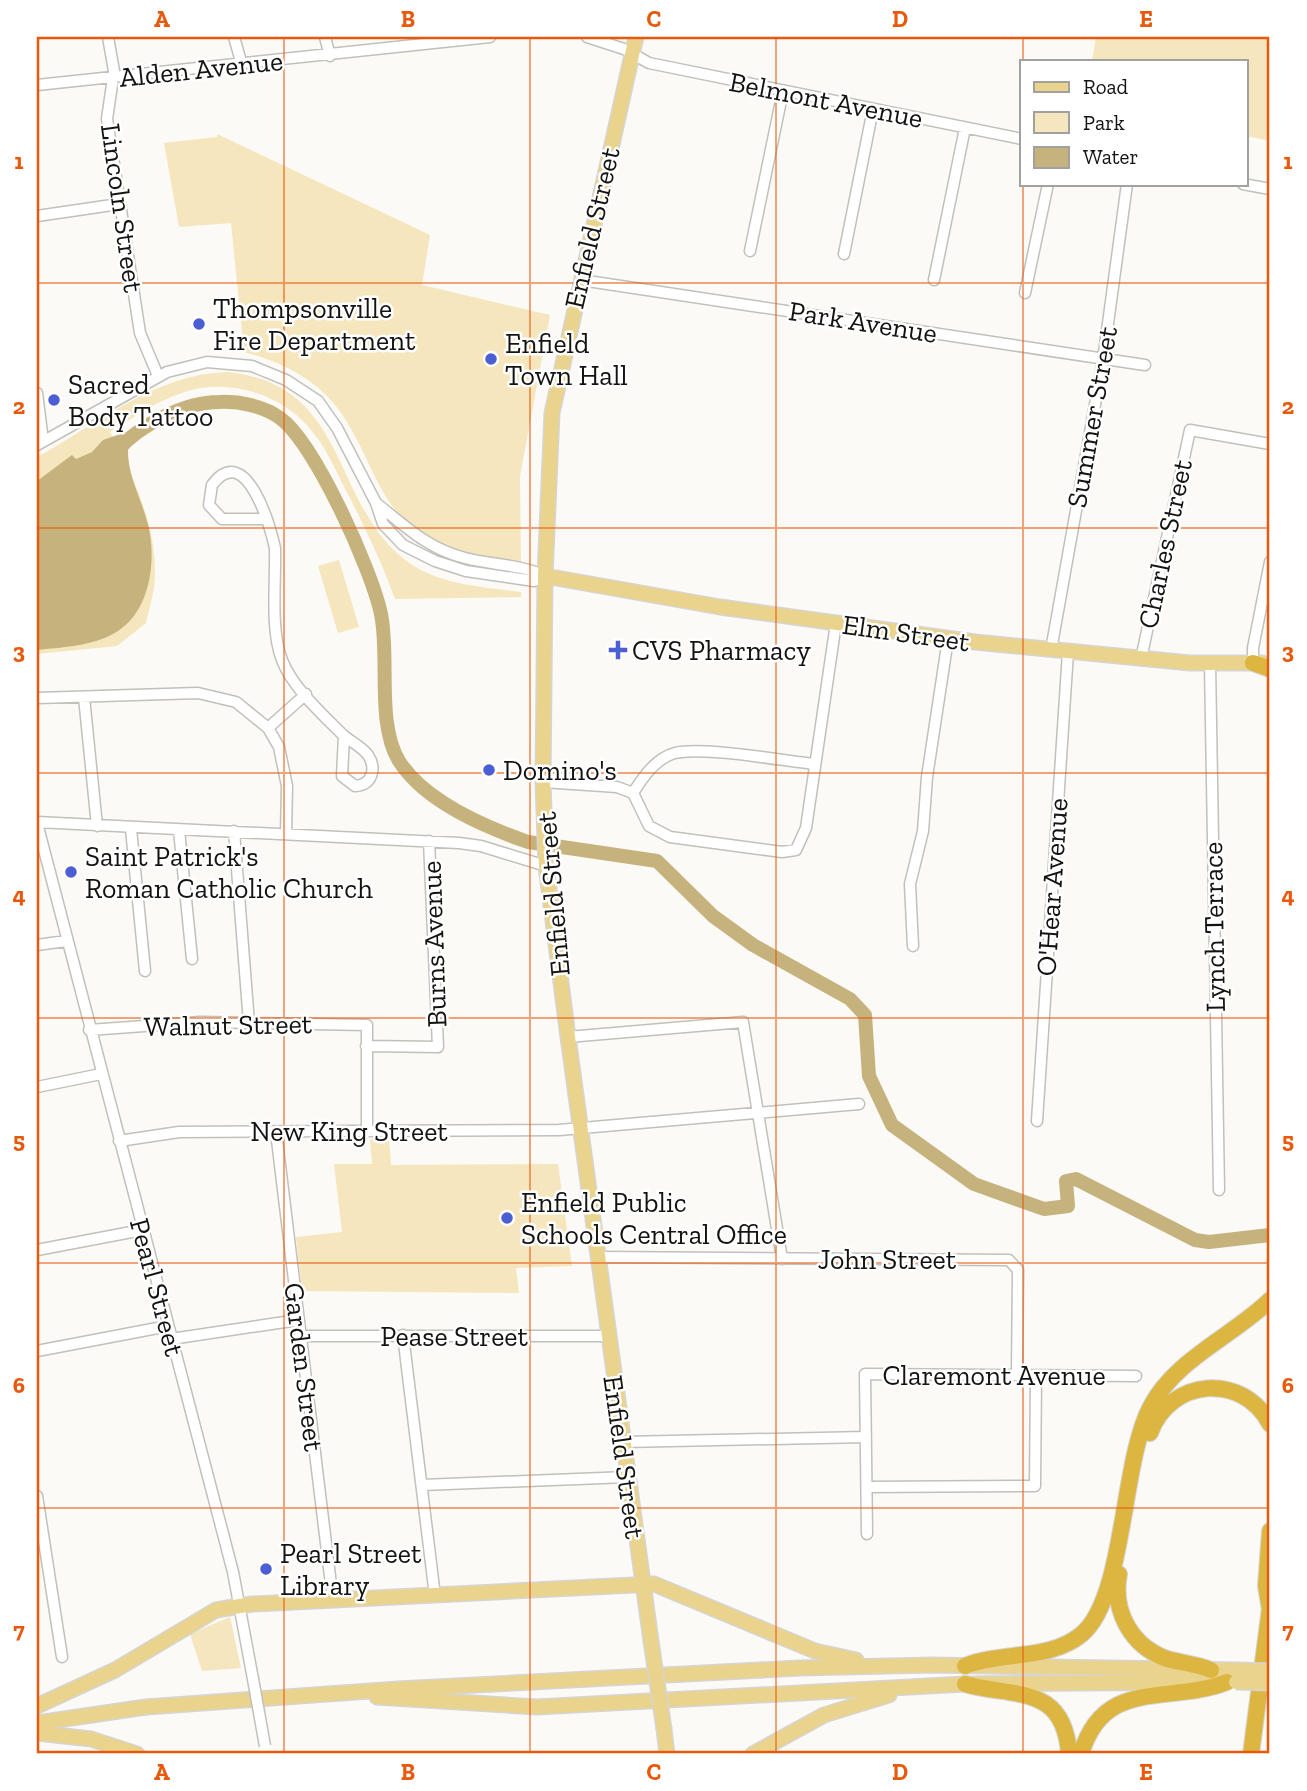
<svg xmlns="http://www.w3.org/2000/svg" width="1307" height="1791" font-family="'Zilla Slab',serif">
	<rect width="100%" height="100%" fill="#fcfaf6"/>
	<path fill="#f5e6bd" d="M1096,37H1270V141L1246,136V61H1092Z
		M217,134L430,235L422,285L550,315L520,476L521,562C497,559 469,559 447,549C381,518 380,477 347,422C324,383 286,363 244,352L231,223L179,227L164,143L217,137Z
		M227,372C351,384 330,506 408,562C440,585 483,587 521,592V597L395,599C382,563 366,530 349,496C338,476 329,453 315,435C288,397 236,379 191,390C161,398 136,416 110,432C133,475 156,525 155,575C155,591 149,608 146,623L117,646L37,654V457C98,424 155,374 227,372Z
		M339,560L359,627L338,633L318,566Z
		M370,1139H389L391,1165L558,1164L572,1266L516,1268L519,1293L302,1291L296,1237L342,1232L334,1164H372Z
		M230,1617L241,1668L202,1671L190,1634Z"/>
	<path fill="#c6b27c" d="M126,432L133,443L128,448C127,474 140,496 147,521C153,540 153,566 148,585C133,643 88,645 37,650V481L72,455L76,459L92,452L103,440Z"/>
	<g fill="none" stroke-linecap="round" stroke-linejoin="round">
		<path stroke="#c6b27c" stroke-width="14" d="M117,451C139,425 185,402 219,402C239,401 264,406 280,418C315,443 372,571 381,614C390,658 376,723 399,761C425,802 485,827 528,842L657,861L713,916L753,945L850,999L865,1015L869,1076L892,1125L974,1184L1044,1209L1068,1206L1066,1181L1076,1179L1195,1240L1209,1242L1270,1235"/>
		<defs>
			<path id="minor" d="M108,37L114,71L107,119L140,333L158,376
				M234,37L242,65
				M325,37L330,56
				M587,37L624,49L649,63L1022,139
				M37,85L490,37
				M1243,184L1270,189
				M37,216L119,204
				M750,251L783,91
				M844,254L873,109
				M581,280L1145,365
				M934,280L965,128
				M1025,293L1048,184
				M37,393L43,441
				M37,445L167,372L207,362L252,366L286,380L318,401L337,428L376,503L383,524L403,545L435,561L466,571L534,581L545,576
				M376,503C405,526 428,549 465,558C491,565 520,564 545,576
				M266,519H222L209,505L212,485C246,440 270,526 275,548C276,581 270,630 282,660C292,687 323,715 343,735C351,742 361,746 368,755C377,769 372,785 355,786L342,776L344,736
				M1051,650L1103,360L1127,184
				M1141,659L1190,430L1270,444
				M1253,663V648L1270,562
				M1210,664L1219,1190
				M84,697L97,826
				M37,698L198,693L236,702L268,728L279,747L287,786L286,834
				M268,728L306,694
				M543,782L617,787L633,793
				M633,793L649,826L670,837L782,852L796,850L806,828L836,623
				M633,793C643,777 656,758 675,753C701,746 785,761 815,764
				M37,822L459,843L481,846L546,866
				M37,823L233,1572L253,1679
				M131,829L145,971
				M179,830L192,959
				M234,831L249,1023
				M37,945L66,941
				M913,946L910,884L923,831L927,777L948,639
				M89,1030L200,1022L367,1025V1132
				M568,1037L743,1022L782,1259
				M366,1046L438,1047L429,841
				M37,1087L101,1074
				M1037,1121L1068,652
				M276,1132L333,1601
				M119,1141L179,1132L559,1130L859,1104
				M37,1250L142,1230
				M597,1257L1009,1260L1018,1270L1017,1375
				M403,1335L435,1596
				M300,1336H608
				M171,1339L298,1320
				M37,1351L168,1326
				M623,1442L866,1437
				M422,1485L628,1477
				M867,1487L1035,1486L1036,1375
				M37,1496L62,1657
				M867,1534L865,1374L1136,1376"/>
			<path id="major" d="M636,37L552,413L545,576L543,782L546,866L568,1037L651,1641
				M545,576L720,607L975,642L1190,663H1262
				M377,1697L537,1707L965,1684L1217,1682
				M37,1706L115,1670L216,1610L252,1604L654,1584L815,1651L856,1660
				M37,1723L146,1707L398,1689L800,1668L932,1665L1237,1670
				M664,1729L667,1754
				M37,1733L91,1739L137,1754
				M753,1754L824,1715L889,1695"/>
			<path id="highway" d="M1253,663L1270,669
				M1150,1433C1170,1378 1243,1372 1270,1424
				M1119,1574C1112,1611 1131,1646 1167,1659C1181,1663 1197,1664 1211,1670
				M1270,1610L1266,1586L1270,1531
				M965,1666C1002,1651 1050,1661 1082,1634C1126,1596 1121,1461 1151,1406C1176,1359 1233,1336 1270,1300
				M965,1684C1013,1698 1064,1683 1069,1754
				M1081,1754C1104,1676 1170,1705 1227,1682
				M1251,1754L1270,1608"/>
		</defs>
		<use href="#minor" stroke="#c1c0bb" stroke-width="13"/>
		<use href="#major" stroke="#d5d5d4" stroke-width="17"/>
		<use href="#highway" stroke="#d5d5d4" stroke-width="18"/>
		<use href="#minor" stroke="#fff" stroke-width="10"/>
		<use href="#major" stroke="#ead38c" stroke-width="14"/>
		<use href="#highway" stroke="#dcb640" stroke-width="16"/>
		<defs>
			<path id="minor-bridge" d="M253,1679L265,1746"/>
			<path id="major-bridge" d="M651,1641L664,1729
				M1237,1670L1270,1671
				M1236,1682L1270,1683"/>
		</defs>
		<use href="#minor-bridge" stroke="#c1c0bb" stroke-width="13" stroke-linecap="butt"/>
		<use href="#major-bridge" stroke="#d5d5d4" stroke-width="17" stroke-linecap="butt"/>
		<use href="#minor-bridge" stroke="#fff" stroke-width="10"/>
		<use href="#major-bridge" stroke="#ead38c" stroke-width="14"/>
	</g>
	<path fill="none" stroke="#e8590c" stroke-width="2" stroke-opacity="0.55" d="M284,37V1754M530,37V1754M776,37V1754M1023,37V61M1023,184V1754M37,283H1270M37,528H1270M37,773H1270M37,1018H1270M37,1263H1270M37,1508H1270"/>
	<g fill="#4b5ed3" stroke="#fff" stroke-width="2.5">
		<circle cx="199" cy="324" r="7"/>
		<circle cx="491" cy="359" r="7"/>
		<circle cx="54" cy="400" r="7"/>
		<path d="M614.5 639.5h7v7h7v7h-7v7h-7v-7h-7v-7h7z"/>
		<circle cx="489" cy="770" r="7"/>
		<circle cx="71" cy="872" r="7"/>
		<circle cx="507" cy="1218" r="7"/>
		<circle cx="266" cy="1569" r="7"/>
	</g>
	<g text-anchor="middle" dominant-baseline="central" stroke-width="5" stroke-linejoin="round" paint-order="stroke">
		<g font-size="28" fill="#131311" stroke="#fff">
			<text transform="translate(201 69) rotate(-6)">Alden Avenue</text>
			<text transform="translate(826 100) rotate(11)">Belmont Avenue</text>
			<text transform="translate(122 208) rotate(82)">Lincoln Street</text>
			<text transform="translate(592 228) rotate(-77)">Enfield Street</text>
			<text transform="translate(863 322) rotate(9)">Park Avenue</text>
			<text transform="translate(1092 417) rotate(-80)">Summer Street</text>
			<text transform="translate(1165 544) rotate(-78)">Charles Street</text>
			<text transform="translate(906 633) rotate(8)">Elm Street</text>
			<text transform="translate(1052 887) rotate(-86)">O'Hear Avenue</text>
			<text transform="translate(553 894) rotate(-95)">Enfield Street</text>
			<text transform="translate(1214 927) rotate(-91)">Lynch Terrace</text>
			<text transform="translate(434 944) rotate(-92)">Burns Avenue</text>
			<text transform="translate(228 1025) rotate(-1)">Walnut Street</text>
			<text x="349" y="1131">New King Street</text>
			<text x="887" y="1259">John Street</text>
			<text transform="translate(157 1287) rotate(75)">Pearl Street</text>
			<text x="454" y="1336">Pease Street</text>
			<text transform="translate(304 1367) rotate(83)">Garden Street</text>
			<text x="994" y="1375">Claremont Avenue</text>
			<text transform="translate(624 1457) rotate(82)">Enfield Street</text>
		</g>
		<g font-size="28" fill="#131311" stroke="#fff" text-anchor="start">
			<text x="213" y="308">Thompsonville<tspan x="213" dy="32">Fire Department</tspan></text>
			<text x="505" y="343">Enfield<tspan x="505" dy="32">Town Hall</tspan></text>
			<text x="68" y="384">Sacred<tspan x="68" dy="32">Body Tattoo</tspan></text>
			<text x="632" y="650">CVS Pharmacy</text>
			<text x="503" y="770">Domino's</text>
			<text x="85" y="856">Saint Patrick's<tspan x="85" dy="32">Roman Catholic Church</tspan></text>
			<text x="521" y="1202">Enfield Public<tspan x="521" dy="32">Schools Central Office</tspan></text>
			<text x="280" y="1553">Pearl Street<tspan x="280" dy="32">Library</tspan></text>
		</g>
	</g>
	<rect width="1307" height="1791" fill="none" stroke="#ffffff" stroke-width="77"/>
	<rect x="1020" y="60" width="228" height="126" fill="#ffffff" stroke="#a1a1a0" stroke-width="2"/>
	<rect x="1034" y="82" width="35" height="10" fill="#ead38c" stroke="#a1a1a0" stroke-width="2"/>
	<text x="1083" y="94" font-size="21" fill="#131311">Road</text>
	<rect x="1034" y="112" width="35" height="21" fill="#f5e6bd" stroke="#a1a1a0" stroke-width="2"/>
	<text x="1083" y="130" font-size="21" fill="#131311">Park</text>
	<rect x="1034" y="147" width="35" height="21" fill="#c6b27c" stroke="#a1a1a0" stroke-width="2"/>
	<text x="1083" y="164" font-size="21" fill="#131311">Water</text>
	<rect x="38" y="38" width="1230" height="1714" fill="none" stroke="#e8590c" stroke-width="2.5"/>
	<g font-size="23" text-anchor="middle" font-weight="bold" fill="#e8590c">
		<text x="162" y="27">A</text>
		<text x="408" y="27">B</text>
		<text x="654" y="27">C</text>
		<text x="900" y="27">D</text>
		<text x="1146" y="27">E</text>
		<text x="19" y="169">1</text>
		<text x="1288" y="169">1</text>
		<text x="19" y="414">2</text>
		<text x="1288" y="414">2</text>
		<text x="19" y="659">3</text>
		<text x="1288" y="659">3</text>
		<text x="19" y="903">4</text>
		<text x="1288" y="903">4</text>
		<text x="19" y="1148">5</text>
		<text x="1288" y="1148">5</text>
		<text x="19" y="1393">6</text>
		<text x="1288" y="1393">6</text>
		<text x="19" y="1638">7</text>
		<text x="1288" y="1638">7</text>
		<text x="162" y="1780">A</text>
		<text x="408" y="1780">B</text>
		<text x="654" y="1780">C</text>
		<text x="900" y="1780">D</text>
		<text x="1146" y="1780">E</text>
	</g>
</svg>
